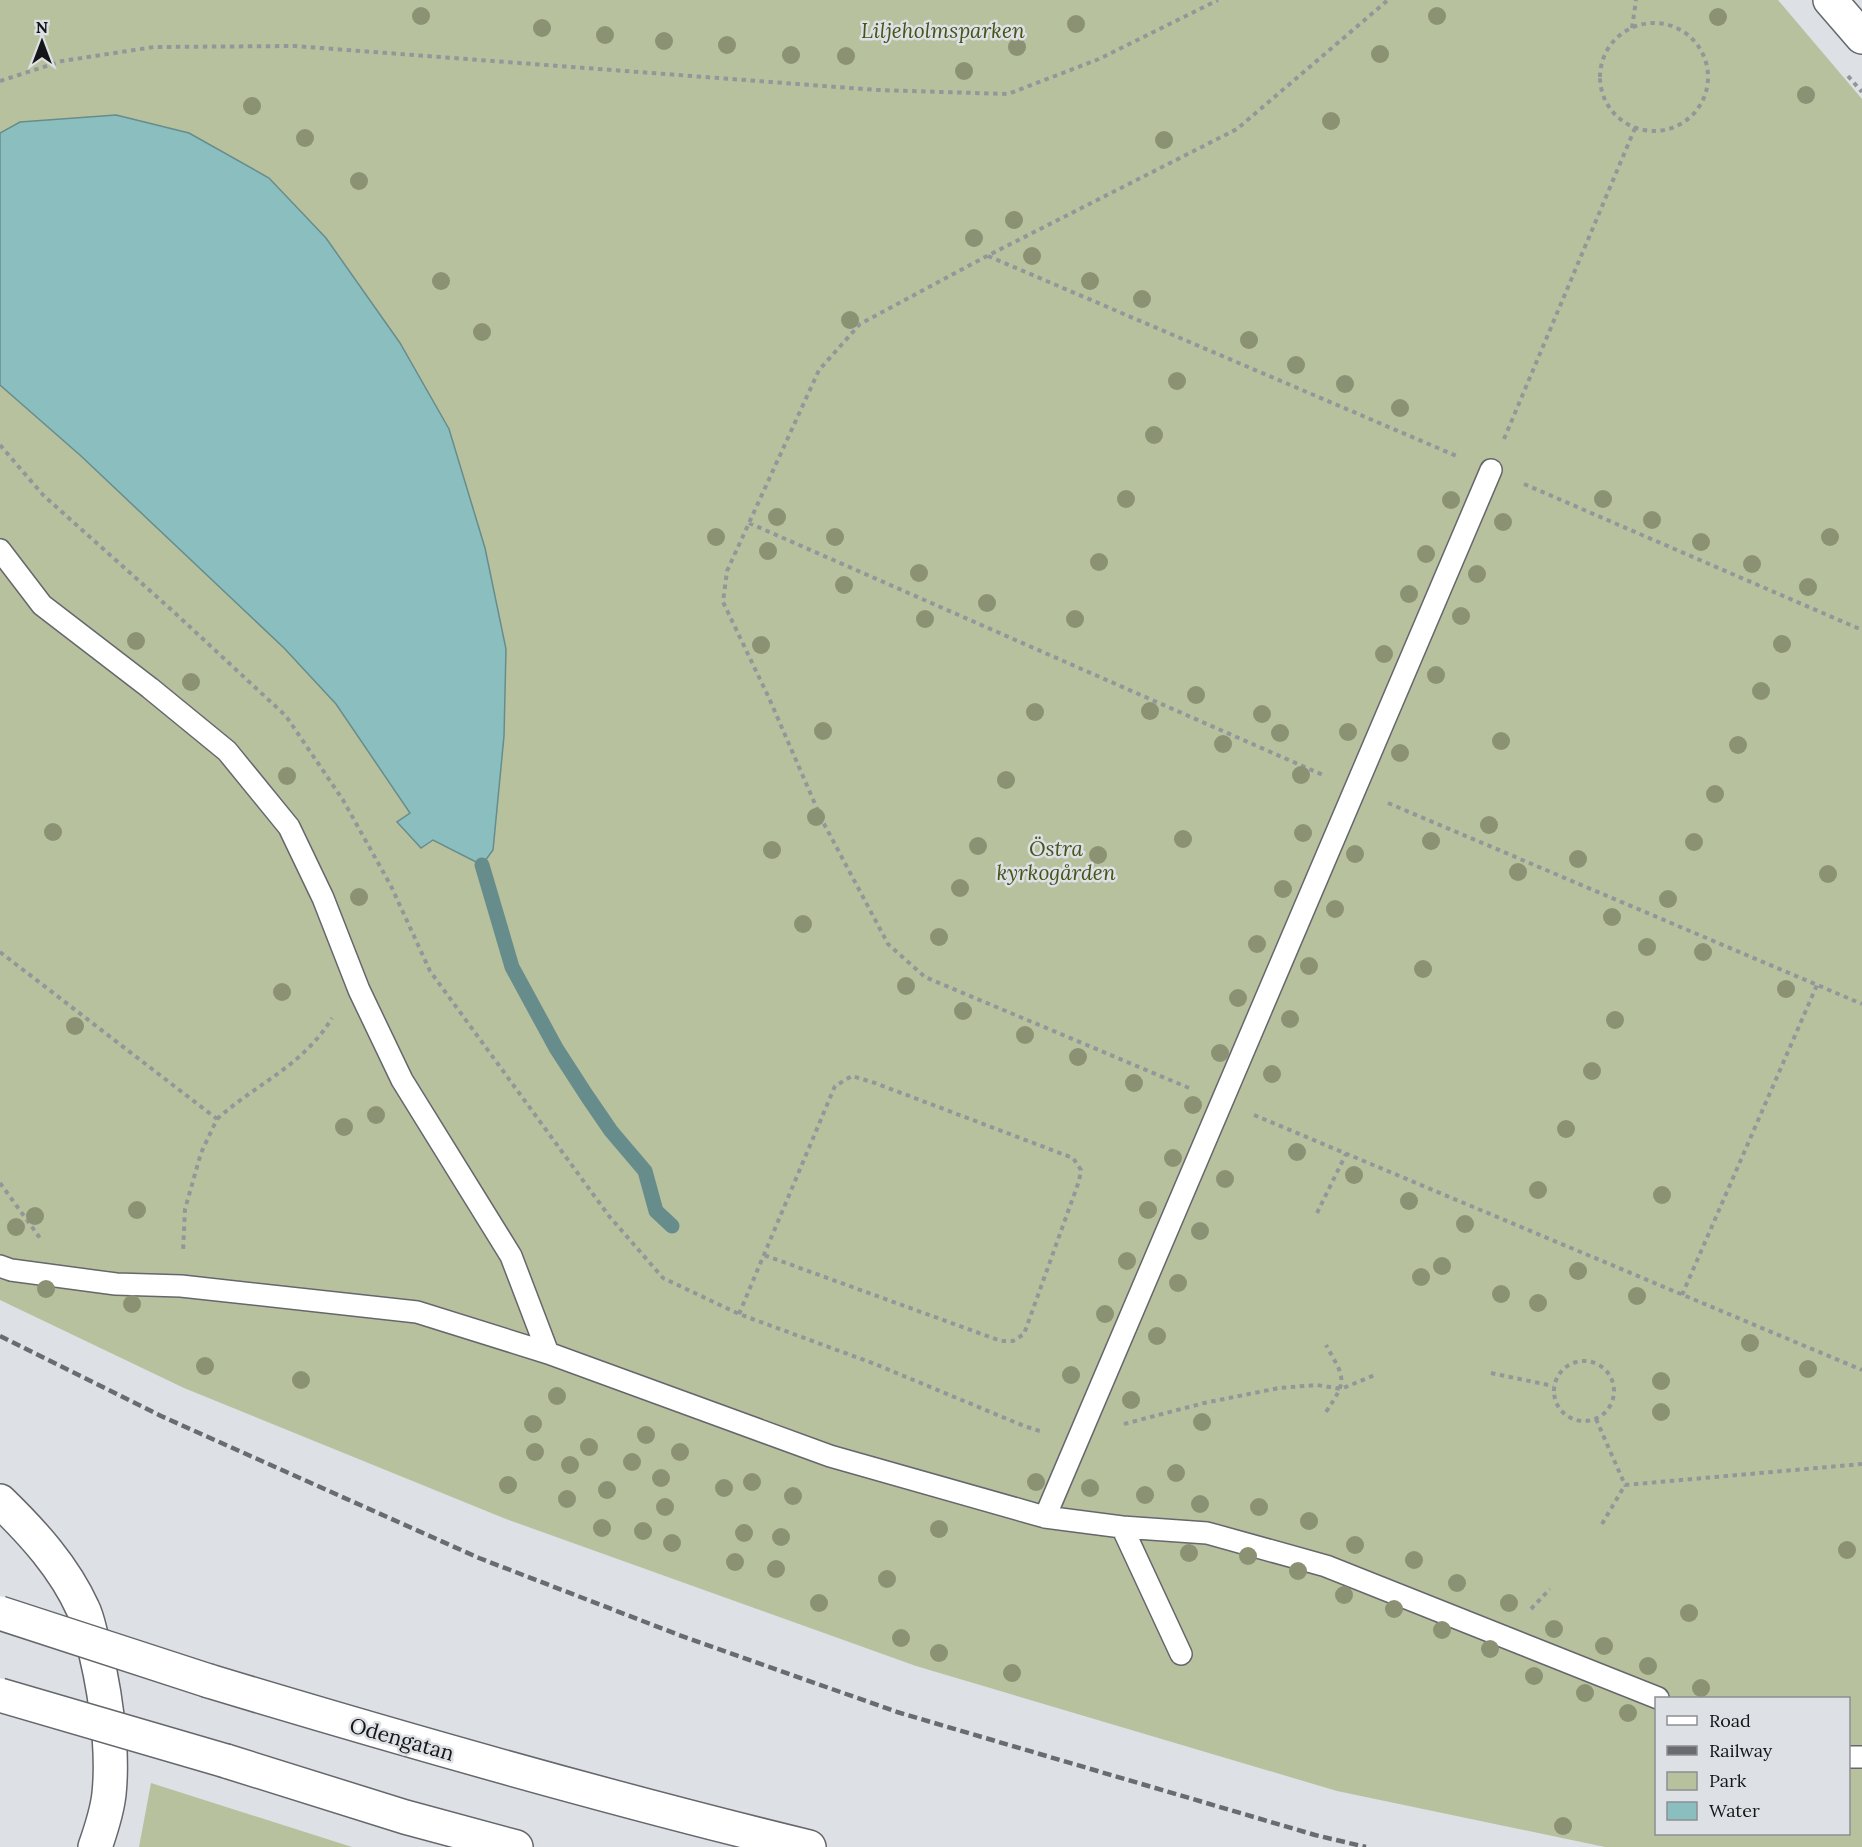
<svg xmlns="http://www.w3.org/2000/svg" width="1862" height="1847" font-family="Lora,serif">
	<rect width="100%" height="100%" fill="#dde0e4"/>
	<path fill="#b8c19e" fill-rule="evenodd" d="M0,0H1778L1862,99V1847H1605L1337,1791L916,1666L506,1519L184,1388L0,1300ZM1656,1698H1848V1834H1656Z
		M151,1783L352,1847H139Z"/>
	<path fill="#8bbfbf" stroke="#678c8c" stroke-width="1.5" d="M116,115L189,133L269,178L326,238L400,343L449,429L485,548L506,649L504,736L493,850L482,865L433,840L421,848L397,822L410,813L336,704L284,648L81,456L0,385V133L20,122Z"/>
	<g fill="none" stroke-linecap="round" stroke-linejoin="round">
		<path stroke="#678c8c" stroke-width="15" d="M482,865L512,967L556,1048L587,1096L611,1131L645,1171L656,1211L672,1226"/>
		<defs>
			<path id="service" d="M0,550L42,605L150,688L227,751L289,827L323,898L359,990L402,1080L511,1256L548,1353
				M0,1266L11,1270L116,1284L181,1286L417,1312L548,1353L830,1456L1045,1517L1122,1527L1181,1654
				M1045,1517L1491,470
				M1122,1527L1207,1533L1326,1566L1658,1698
				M1848,1757H1862"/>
			<path id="tertiary" d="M1830,0L1862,37
				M0,1501C33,1533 64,1567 83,1609C87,1617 89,1627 91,1635C104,1681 114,1746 109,1794C107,1812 101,1830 95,1847"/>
			<path id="secondary" d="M209,1681C408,1741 607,1798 809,1847
				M226,1761L405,1817L516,1847"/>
		</defs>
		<use href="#service" stroke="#64676b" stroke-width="24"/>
		<use href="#tertiary" stroke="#64676b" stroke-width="36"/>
		<use href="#secondary" stroke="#64676b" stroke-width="36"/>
		<path stroke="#94979a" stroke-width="4" stroke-dasharray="4.5 4.5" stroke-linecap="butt" d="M1600 77a54 54 0 1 1 108 0a54 54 0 1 1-108 0Z
			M1632,28L1636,0
			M1848,76L1862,92
			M0,81L62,61L154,47L294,46L877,90L1008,94L1099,59L1218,0
			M988,256L1459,457
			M1504,439L1635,128
			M0,445L44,496L176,614L286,716L343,800L391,886L430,971L609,1216L663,1278L739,1314L875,1364L1024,1426L1043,1432
			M1524,484L1862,630
			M749,523L1323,775
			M1388,803L1862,1004
			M0,952L217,1119L201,1153L185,1209L183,1252
			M1189,1088L925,977L888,944L822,820L769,698L723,602L727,571L819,370L860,324L987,256L1237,129L1388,0
			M1254,1115L1862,1370
			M217,1119C257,1083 303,1066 332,1018
			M0,1183L40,1238
			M1317,1213L1346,1154
			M1682,1295L1817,985
			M739,1314L835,1086L852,1076L875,1083L1073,1158L1081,1170L1079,1181L1024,1334L1013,1341H1001L764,1255
			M1554 1391a30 30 0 1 1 60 0a30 30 0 1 1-60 0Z
			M1491,1373L1553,1386
			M1326,1412C1348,1379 1345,1379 1326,1345
			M1596,1419L1625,1485L1862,1464
			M1124,1424L1204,1403L1279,1388L1317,1385L1341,1389L1377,1374
			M1602,1524L1625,1485
			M1531,1609L1550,1589"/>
		<use href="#service" stroke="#fff" stroke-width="21"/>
		<use href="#tertiary" stroke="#fff" stroke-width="33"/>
		<use href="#secondary" stroke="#fff" stroke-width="33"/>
		<path stroke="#6a6b6e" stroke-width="4.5" stroke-dasharray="9 4.5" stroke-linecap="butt" d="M0,1336L161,1416L479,1558L679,1635L897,1712L1315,1835L1366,1847"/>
		<defs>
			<path id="secondary-bridge" d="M0,1613L209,1681
				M0,1695L226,1761"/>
		</defs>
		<use href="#secondary-bridge" stroke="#64676b" stroke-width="36" stroke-linecap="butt"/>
		<use href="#secondary-bridge" stroke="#fff" stroke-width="33"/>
	</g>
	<g fill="#8b9273">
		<circle cx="421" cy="16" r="9"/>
		<circle cx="1437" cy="16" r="9"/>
		<circle cx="1718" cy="17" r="9"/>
		<circle cx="1076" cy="24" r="9"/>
		<circle cx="542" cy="28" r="9"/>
		<circle cx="605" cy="35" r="9"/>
		<circle cx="664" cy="41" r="9"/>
		<circle cx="727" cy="45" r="9"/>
		<circle cx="1017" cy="47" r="9"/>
		<circle cx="1380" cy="54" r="9"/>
		<circle cx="791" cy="55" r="9"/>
		<circle cx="846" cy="56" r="9"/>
		<circle cx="964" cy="71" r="9"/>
		<circle cx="1806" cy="95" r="9"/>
		<circle cx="252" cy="106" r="9"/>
		<circle cx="1331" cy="121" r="9"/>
		<circle cx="305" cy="138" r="9"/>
		<circle cx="1164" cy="140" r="9"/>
		<circle cx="359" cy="181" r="9"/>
		<circle cx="1014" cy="220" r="9"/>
		<circle cx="974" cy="238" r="9"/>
		<circle cx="1032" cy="256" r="9"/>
		<circle cx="441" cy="281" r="9"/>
		<circle cx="1090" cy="281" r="9"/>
		<circle cx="1142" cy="299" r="9"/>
		<circle cx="850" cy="320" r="9"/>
		<circle cx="482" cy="332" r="9"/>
		<circle cx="1249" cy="340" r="9"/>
		<circle cx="1296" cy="365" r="9"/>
		<circle cx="1177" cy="381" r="9"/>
		<circle cx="1345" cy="384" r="9"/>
		<circle cx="1400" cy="408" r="9"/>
		<circle cx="1154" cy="435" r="9"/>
		<circle cx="1126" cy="499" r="9"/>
		<circle cx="1603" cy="499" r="9"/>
		<circle cx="1451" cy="500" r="9"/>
		<circle cx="777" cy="517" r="9"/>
		<circle cx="1652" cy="520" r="9"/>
		<circle cx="1503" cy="522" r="9"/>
		<circle cx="716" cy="537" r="9"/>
		<circle cx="835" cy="537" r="9"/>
		<circle cx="1830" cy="537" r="9"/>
		<circle cx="1701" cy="542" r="9"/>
		<circle cx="768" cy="551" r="9"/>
		<circle cx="1426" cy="554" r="9"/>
		<circle cx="1099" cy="562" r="9"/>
		<circle cx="1752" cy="564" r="9"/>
		<circle cx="919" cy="573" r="9"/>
		<circle cx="1477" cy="574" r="9"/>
		<circle cx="844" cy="585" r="9"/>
		<circle cx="1808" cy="587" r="9"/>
		<circle cx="1409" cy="594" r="9"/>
		<circle cx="987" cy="603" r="9"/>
		<circle cx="1461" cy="616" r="9"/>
		<circle cx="925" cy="619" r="9"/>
		<circle cx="1075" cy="619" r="9"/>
		<circle cx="136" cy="641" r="9"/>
		<circle cx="1782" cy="644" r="9"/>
		<circle cx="761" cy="645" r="9"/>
		<circle cx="1384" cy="654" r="9"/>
		<circle cx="1436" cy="675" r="9"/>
		<circle cx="191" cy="682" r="9"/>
		<circle cx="1761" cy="691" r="9"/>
		<circle cx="1196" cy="695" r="9"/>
		<circle cx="1150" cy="711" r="9"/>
		<circle cx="1035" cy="712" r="9"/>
		<circle cx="1262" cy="714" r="9"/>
		<circle cx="823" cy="731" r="9"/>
		<circle cx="1348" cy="732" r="9"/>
		<circle cx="1280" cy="733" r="9"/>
		<circle cx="1501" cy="741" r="9"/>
		<circle cx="1223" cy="744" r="9"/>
		<circle cx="1738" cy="745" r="9"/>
		<circle cx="1400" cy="753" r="9"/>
		<circle cx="1301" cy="775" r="9"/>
		<circle cx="287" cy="776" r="9"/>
		<circle cx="1006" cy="780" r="9"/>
		<circle cx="1715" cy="794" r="9"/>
		<circle cx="816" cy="817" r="9"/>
		<circle cx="1489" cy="825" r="9"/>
		<circle cx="53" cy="832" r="9"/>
		<circle cx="1303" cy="833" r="9"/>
		<circle cx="1183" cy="839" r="9"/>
		<circle cx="1431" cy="841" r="9"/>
		<circle cx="1694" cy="842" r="9"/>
		<circle cx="978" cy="846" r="9"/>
		<circle cx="772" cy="850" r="9"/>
		<circle cx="1355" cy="854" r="9"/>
		<circle cx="1098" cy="855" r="9"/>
		<circle cx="1578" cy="859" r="9"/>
		<circle cx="1518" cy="872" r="9"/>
		<circle cx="1828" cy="874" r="9"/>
		<circle cx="960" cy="888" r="9"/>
		<circle cx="1283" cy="889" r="9"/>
		<circle cx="359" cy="897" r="9"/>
		<circle cx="1668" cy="899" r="9"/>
		<circle cx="1335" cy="909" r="9"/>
		<circle cx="1612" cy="917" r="9"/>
		<circle cx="803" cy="924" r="9"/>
		<circle cx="939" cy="937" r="9"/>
		<circle cx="1257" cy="944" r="9"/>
		<circle cx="1647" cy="947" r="9"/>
		<circle cx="1703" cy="952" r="9"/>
		<circle cx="1309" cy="966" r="9"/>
		<circle cx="1423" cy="969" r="9"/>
		<circle cx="906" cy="986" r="9"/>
		<circle cx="1786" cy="989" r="9"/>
		<circle cx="282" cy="992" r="9"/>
		<circle cx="1238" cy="998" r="9"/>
		<circle cx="963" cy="1011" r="9"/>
		<circle cx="1290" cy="1019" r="9"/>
		<circle cx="1615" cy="1020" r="9"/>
		<circle cx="75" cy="1026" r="9"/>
		<circle cx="1025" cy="1035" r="9"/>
		<circle cx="1220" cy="1053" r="9"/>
		<circle cx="1078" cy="1057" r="9"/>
		<circle cx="1592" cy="1071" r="9"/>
		<circle cx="1272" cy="1074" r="9"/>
		<circle cx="1134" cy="1083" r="9"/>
		<circle cx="1193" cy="1105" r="9"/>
		<circle cx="376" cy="1115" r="9"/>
		<circle cx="344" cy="1127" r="9"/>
		<circle cx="1566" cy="1129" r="9"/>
		<circle cx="1297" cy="1152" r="9"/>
		<circle cx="1173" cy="1158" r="9"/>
		<circle cx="1354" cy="1175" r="9"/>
		<circle cx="1225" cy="1179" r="9"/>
		<circle cx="1538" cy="1190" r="9"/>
		<circle cx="1662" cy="1195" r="9"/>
		<circle cx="1409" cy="1201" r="9"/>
		<circle cx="137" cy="1210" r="9"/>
		<circle cx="1148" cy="1210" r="9"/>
		<circle cx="35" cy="1216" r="9"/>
		<circle cx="1465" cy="1224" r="9"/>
		<circle cx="16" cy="1227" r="9"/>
		<circle cx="1200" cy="1231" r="9"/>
		<circle cx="1127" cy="1261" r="9"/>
		<circle cx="1442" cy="1266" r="9"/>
		<circle cx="1578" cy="1271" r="9"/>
		<circle cx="1421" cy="1277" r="9"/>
		<circle cx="1178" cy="1283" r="9"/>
		<circle cx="46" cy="1289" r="9"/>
		<circle cx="1501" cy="1294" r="9"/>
		<circle cx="1637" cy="1296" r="9"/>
		<circle cx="1538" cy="1303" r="9"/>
		<circle cx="132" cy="1304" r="9"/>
		<circle cx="1105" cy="1314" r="9"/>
		<circle cx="1157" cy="1336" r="9"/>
		<circle cx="1750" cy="1343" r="9"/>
		<circle cx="205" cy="1366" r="9"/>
		<circle cx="1808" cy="1369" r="9"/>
		<circle cx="1071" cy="1375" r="9"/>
		<circle cx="301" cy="1380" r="9"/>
		<circle cx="1661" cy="1381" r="9"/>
		<circle cx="557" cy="1396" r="9"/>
		<circle cx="1131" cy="1400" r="9"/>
		<circle cx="1661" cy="1412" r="9"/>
		<circle cx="1202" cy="1422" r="9"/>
		<circle cx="533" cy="1424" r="9"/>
		<circle cx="646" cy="1435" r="9"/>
		<circle cx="589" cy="1447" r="9"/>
		<circle cx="535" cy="1452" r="9"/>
		<circle cx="680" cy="1452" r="9"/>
		<circle cx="632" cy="1462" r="9"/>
		<circle cx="570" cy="1465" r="9"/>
		<circle cx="1176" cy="1473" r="9"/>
		<circle cx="661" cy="1478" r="9"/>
		<circle cx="752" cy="1482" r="9"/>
		<circle cx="1036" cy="1482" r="9"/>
		<circle cx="508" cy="1485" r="9"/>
		<circle cx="724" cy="1488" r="9"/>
		<circle cx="1090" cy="1488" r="9"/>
		<circle cx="607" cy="1490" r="9"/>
		<circle cx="1145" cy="1495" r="9"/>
		<circle cx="793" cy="1496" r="9"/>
		<circle cx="567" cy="1499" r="9"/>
		<circle cx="1200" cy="1504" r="9"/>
		<circle cx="665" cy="1507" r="9"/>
		<circle cx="1259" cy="1507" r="9"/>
		<circle cx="1309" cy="1521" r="9"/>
		<circle cx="602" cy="1528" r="9"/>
		<circle cx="939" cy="1529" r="9"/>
		<circle cx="643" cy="1531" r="9"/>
		<circle cx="744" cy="1533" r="9"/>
		<circle cx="781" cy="1537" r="9"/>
		<circle cx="672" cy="1543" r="9"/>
		<circle cx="1355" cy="1545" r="9"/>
		<circle cx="1847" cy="1550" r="9"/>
		<circle cx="1189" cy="1553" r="9"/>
		<circle cx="1248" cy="1556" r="9"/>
		<circle cx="1414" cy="1560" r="9"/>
		<circle cx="735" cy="1562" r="9"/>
		<circle cx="776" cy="1569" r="9"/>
		<circle cx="1298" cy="1571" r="9"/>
		<circle cx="887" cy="1579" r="9"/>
		<circle cx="1457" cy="1583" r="9"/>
		<circle cx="1344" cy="1595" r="9"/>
		<circle cx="819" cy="1603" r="9"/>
		<circle cx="1509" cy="1603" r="9"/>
		<circle cx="1394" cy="1609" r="9"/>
		<circle cx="1689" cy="1613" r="9"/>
		<circle cx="1554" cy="1629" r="9"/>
		<circle cx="1442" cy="1630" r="9"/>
		<circle cx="901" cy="1638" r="9"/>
		<circle cx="1604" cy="1646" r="9"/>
		<circle cx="1490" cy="1649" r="9"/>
		<circle cx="939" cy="1653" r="9"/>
		<circle cx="1648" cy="1666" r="9"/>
		<circle cx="1012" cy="1673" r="9"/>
		<circle cx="1534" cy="1676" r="9"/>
		<circle cx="1701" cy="1688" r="9"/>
		<circle cx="1585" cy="1693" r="9"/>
		<circle cx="1628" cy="1713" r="9"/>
		<circle cx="1563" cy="1826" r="9"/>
	</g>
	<g text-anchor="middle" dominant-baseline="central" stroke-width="5" stroke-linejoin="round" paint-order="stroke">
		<g font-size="21" font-style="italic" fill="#485317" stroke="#dde0e4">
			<text x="943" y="30">Liljeholmsparken</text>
			<text x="1056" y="848">Östra<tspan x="1056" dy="24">kyrkogården</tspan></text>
		</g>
		<g font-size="21" fill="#141516" stroke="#dde0e4">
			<text transform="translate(402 1739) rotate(16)">Odengatan</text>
		</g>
	</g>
	<rect x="1655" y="1697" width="195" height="138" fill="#dde0e4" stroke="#8d8f92" stroke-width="1.5"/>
	<rect x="1667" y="1716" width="30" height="9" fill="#ffffff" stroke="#8d8f92" stroke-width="1.5"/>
	<text x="1709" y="1727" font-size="18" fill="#141516">Road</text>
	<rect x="1667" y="1746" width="30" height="9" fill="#6a6b6e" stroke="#8d8f92" stroke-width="1.5"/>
	<text x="1709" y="1757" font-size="18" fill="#141516">Railway</text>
	<rect x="1667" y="1772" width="30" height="18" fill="#b8c19e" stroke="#8d8f92" stroke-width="1.5"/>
	<text x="1709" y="1787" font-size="18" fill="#141516">Park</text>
	<rect x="1667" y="1802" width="30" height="18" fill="#8bbfbf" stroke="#8d8f92" stroke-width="1.5"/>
	<text x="1709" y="1817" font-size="18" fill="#141516">Water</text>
	<g transform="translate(42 42)" stroke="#dde0e4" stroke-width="4.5" paint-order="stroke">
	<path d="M0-4.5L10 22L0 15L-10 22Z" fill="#141516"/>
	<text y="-9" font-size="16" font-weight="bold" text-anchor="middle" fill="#141516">N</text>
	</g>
</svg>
